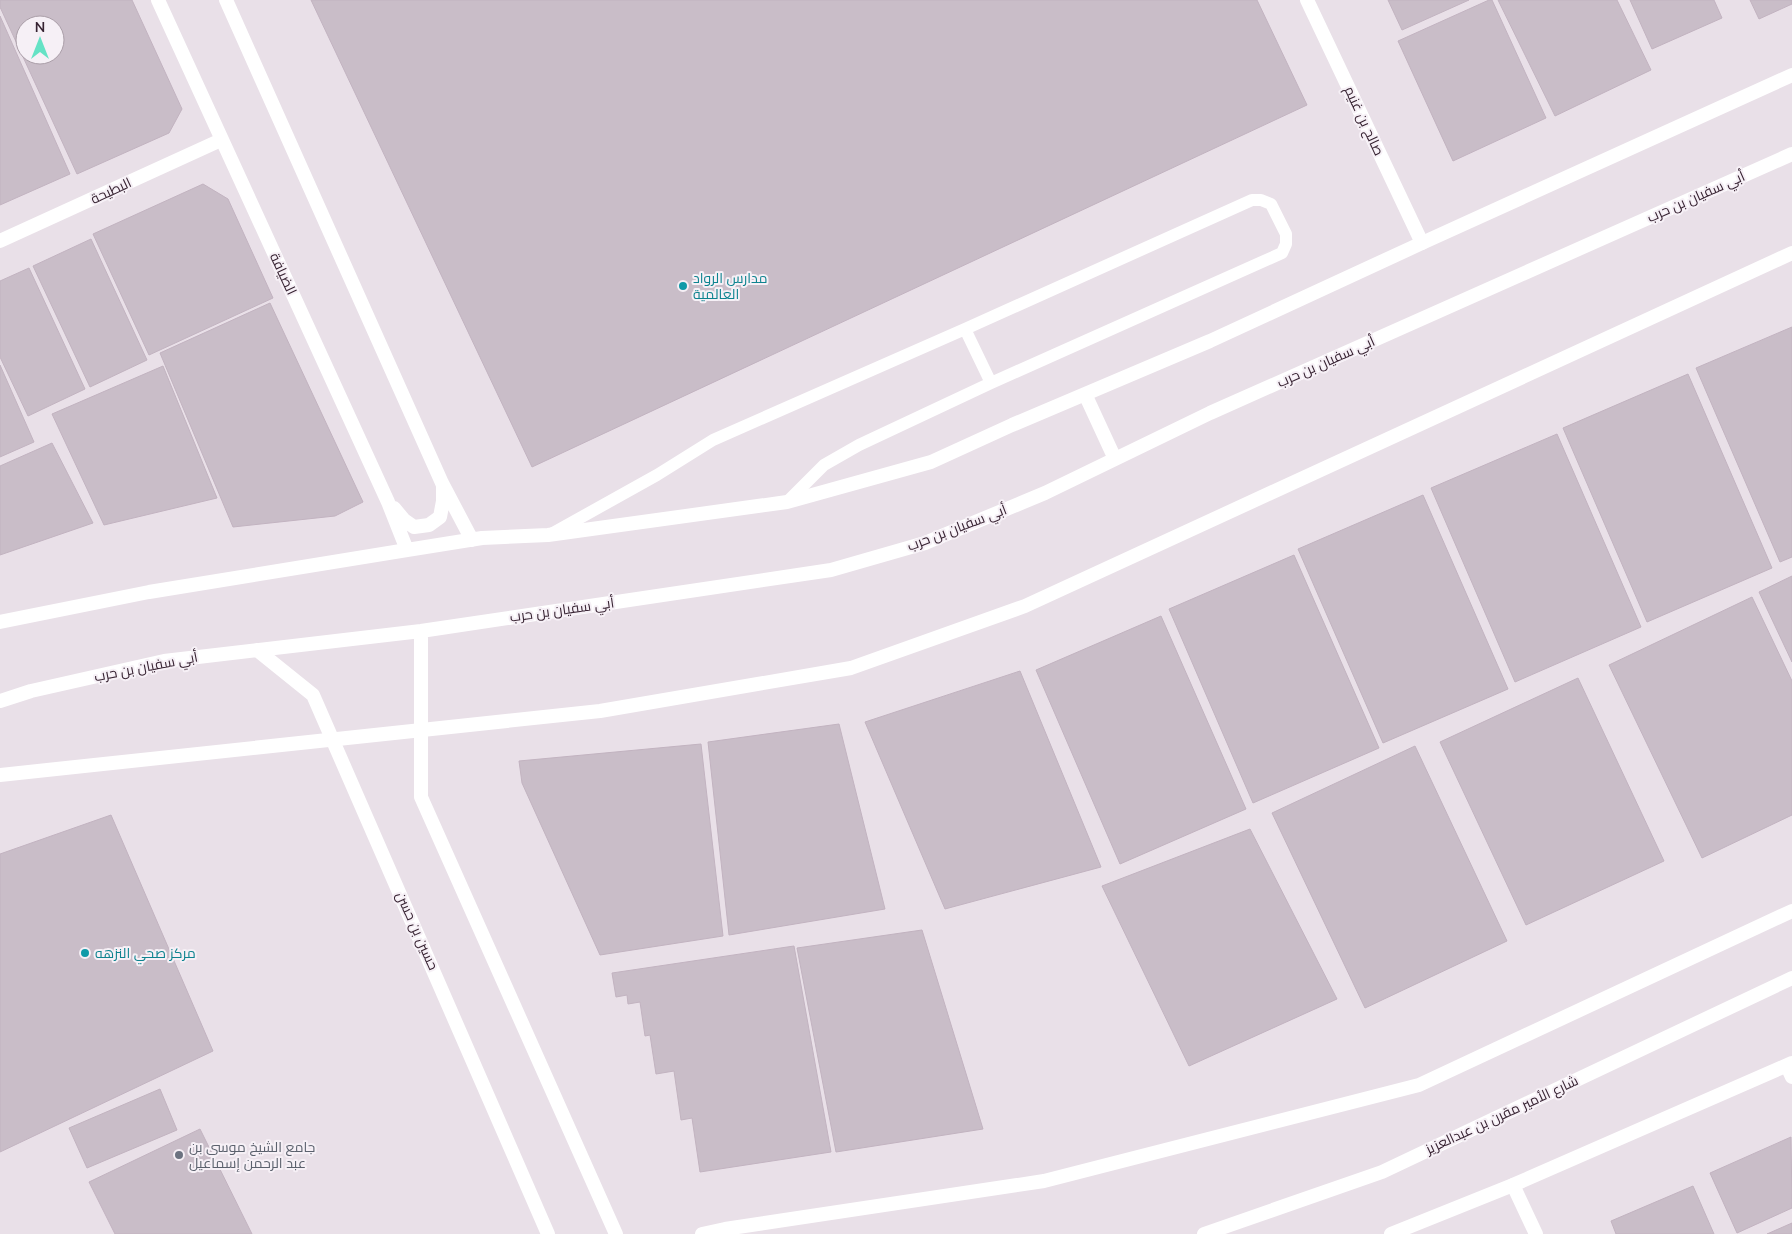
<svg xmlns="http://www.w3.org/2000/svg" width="1792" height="1234" font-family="'Nunito Sans',Cairo,sans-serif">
	<rect width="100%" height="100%" fill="#e9e0e8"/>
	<path fill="#c9bdc8" stroke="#c2b3c0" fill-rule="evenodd" d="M0,0H132L182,109L169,133L77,174L0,7ZM25,25H55V55H25Z
		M311,0H1257L1307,105L532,467Z
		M1388,0H1469L1402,30Z
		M1489,0H1492L1546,118L1453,161L1398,41Z
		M1498,0H1617L1651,70L1555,116Z
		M1630,0H1714L1722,18L1652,49Z
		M1750,0H1792V4L1759,19Z
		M0,16L70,174L0,205Z
		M203,184L228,199L273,298L149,355L93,234Z
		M91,239L147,360L90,387L33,266Z
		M29,268L85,389L28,416L0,357V281Z
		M270,303L363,502L335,516L233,527L160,353Z
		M1792,327V557L1780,562L1696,368Z
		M0,365L34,442L0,457Z
		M163,366L217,498L104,525L52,414Z
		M1688,374L1772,568L1647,622L1563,428Z
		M1557,434L1641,627L1515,682L1431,488Z
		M52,443L93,523L0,555V466Z
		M1423,495L1508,689L1383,743L1298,549Z
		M1294,555L1379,748L1253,803L1169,609Z
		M1792,576V662L1759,592Z
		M1752,597L1792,681V815L1702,858L1609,665Z
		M1161,616L1246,809L1120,864L1036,670Z
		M1020,671L1101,867L945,909L865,722Z
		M1578,678L1664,861L1526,925L1440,742Z
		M839,724L885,909L729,935L708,742Z
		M701,744L723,936L600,955L522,783L519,761Z
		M1415,746L1507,941L1365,1008L1272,813Z
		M111,815L213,1051L0,1152V854Z
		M1250,829L1337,999L1189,1066L1102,886Z
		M922,930L983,1129L836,1152L797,948Z
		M794,946L831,1152L700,1172L692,1118L681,1120L674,1071L656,1074L650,1035L645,1036L640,1002L628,1004L627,995L616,997L612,973Z
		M160,1089L177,1130L87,1168L69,1128Z
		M200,1129L252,1234H115L89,1182Z
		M1791,1137L1792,1208L1737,1233L1710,1173Z
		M1693,1186L1714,1234H1616L1611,1221Z
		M1792,1223V1234H1767Z"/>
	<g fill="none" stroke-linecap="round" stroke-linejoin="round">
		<path stroke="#fff" stroke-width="12" d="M965,329L991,383
			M553,533L657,475L713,440L965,329L1252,200H1261L1271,204L1286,234V244L1282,253L991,383L859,445L824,465L787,502"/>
		<path stroke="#fff" stroke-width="14" d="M0,775L600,711L851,668L1025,606L1792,253
			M702,1234L725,1229L1044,1181L1419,1085L1792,911"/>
		<path stroke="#fff" stroke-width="14" d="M1307,0L1422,243
			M0,241L221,140
			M1787,1066L1792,1077
			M1513,1185L1536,1234"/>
		<path stroke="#fff" stroke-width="14" d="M158,0L388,502L407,550
			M226,0L442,483L472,540
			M1085,394L1115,459
			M394,508L404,520L414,527L429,525L440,517L443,501V485
			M0,622L149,592L407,550L482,538L548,535L787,502L931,462L1012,425L1210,341L1422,243L1792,75
			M421,631V797L616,1234
			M257,650L313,695L548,1234
			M0,701L31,691L164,661L421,631L831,570L925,543L1045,493L1210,413L1792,154
			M1204,1234L1382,1172L1792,978
			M1391,1234L1513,1185L1792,1063"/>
	</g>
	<g fill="#0f9aa8" stroke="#f6f0f6" stroke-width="2">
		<circle cx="683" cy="286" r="5"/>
		<circle cx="85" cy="953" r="5"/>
	</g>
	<circle fill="#6b7280" stroke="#f6f0f6" stroke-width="2" cx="179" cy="1155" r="5"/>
	<g text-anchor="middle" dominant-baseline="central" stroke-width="4" stroke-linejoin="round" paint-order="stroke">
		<g font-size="14" fill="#372332" stroke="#f6f0f6">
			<text transform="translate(1364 121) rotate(65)">صالح بن غنيم</text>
			<text transform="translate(111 191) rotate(-25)">البطيحة</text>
			<text transform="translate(1696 197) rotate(-24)">أبي سفيان بن حرب</text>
			<text transform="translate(283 274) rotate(65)">الضيافة</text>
			<text transform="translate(1326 362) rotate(-24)">أبي سفيان بن حرب</text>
			<text transform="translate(957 528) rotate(-21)">أبي سفيان بن حرب</text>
			<text transform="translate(562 610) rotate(-8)">أبي سفيان بن حرب</text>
			<text transform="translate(146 667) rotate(-11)">أبي سفيان بن حرب</text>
			<text transform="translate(417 931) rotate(66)">حسين بن حسن</text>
			<text transform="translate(1502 1115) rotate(-25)">شارع الأمير مقرن بن عبدالعزيز</text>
		</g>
		<g font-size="14" fill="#0d838f" stroke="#f6f0f6" text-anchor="start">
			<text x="693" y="278">مدارس الرواد<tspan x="693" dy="16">العالمية</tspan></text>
			<text x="95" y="953">مركز صحي النزهه</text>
		</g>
		<g font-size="14" fill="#5b616d" stroke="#f6f0f6" text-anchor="start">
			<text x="189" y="1147">جامع الشيخ موسى بن<tspan x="189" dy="16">عبد الرحمن إسماعيل</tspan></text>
		</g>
	</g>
	<g transform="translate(40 40)"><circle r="24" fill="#f6f0f6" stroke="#aa9ea8"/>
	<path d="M0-4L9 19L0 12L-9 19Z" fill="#65e2c5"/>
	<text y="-8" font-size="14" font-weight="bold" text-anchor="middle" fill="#372332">N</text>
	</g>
</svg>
